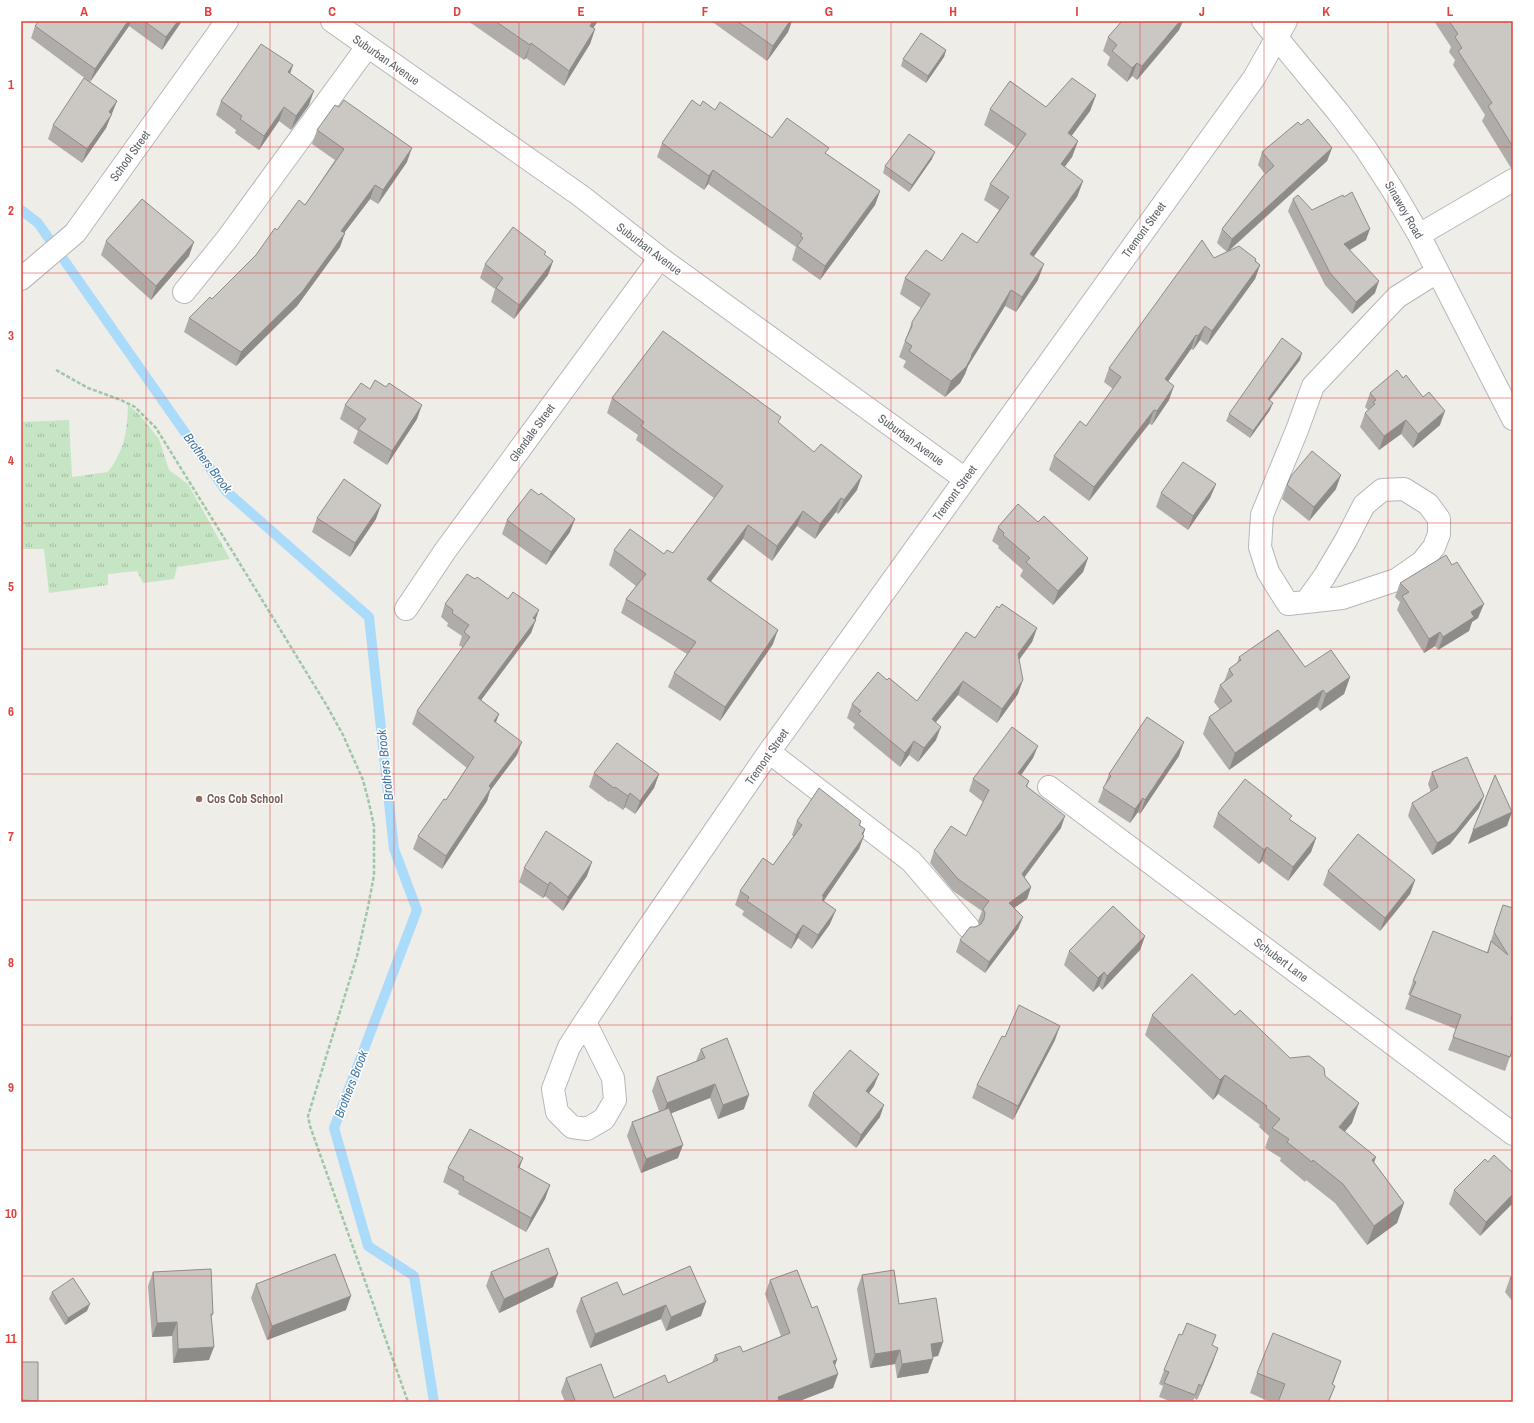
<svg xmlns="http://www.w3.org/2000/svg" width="1534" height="1423" font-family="'Archivo Narrow',sans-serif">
	<defs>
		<pattern id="grass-tufts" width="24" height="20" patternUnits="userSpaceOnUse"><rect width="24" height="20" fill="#c6e5c5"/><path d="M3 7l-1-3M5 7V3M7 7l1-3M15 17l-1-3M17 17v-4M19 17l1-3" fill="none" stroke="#a4bda4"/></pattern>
	</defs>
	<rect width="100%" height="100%" fill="#efede7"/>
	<path fill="url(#grass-tufts)" d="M128,405L138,413L159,439L169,470L188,484L230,559L177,567L174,579L143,583L137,571L108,574V585L49,593L44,549H21V422L69,420L72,477L108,472C125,449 127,432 128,405Z"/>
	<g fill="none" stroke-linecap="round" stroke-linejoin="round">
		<path stroke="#abdbfb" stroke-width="10" d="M21,210L38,223L226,491L369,617L394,849L417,910L334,1128L368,1246L414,1276L434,1402"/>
		<defs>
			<path id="minor" d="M332,21L581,196L660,258L965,479
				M1263,21L1338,112L1366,149L1392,189L1419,235L1513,419
				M1419,235L1513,180
				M21,279L75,233L227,21
				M184,292L227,239L367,47
				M1306,602L1324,577L1346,540L1364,505L1382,490L1404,489L1428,504L1439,519V534L1434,547L1422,562L1396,580L1342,598L1288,604L1268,572L1260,547L1262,515L1297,430L1313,386L1397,297L1437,272
				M406,609L445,551L660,258
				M769,752L911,861L968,927
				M1049,787L1513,1134
				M585,1022L613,1078L615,1100L604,1119L587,1129L572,1127L557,1112L553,1089L569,1047L585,1022L633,950L769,752L1254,78L1286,21"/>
		</defs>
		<use href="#minor" stroke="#b4b7ba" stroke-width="24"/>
		<path stroke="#9ec7a7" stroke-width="2.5" stroke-dasharray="4 2" stroke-linecap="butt" d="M56,370L88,388L121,400L135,407L156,428L234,554L327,706L343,735L363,780L369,803L374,826V875L368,907L357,956L308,1116L310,1126L408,1402"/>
		<use href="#minor" stroke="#fff" stroke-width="22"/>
	</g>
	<path fill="#afaca9" d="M39,21H182L162,50L129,26L90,82L31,38L35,26Z
		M468,21H598L593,28L595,29L590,44L564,86L526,58L524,60Z
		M711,21H792L788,32L767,61Z
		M1122,21H1183L1179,30L1137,80L1132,76L1127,82L1107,65L1110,57L1103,51L1108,37Z
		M1434,21H1511L1513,24V168H1511L1482,121L1485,115L1453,65L1455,60L1449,52L1451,47Z
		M946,50L944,57L926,83L901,66L903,59Z
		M293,65L290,74L309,105L291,130L279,121L259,150L235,133L236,130L216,115L221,101Z
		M1096,95L1090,111L1071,136L1078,141L1072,157L1064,167L1083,181L1077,197L1033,256L1038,280L1016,312L1005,306L968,366L965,374L960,383L945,397L903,367L906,361L899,357L912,322L921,308L900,294L905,278L942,261L977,243L999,210L984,200L990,184L1016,147L984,125L990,109L1046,107Z
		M117,101L106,128L82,163L48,139L53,125Z
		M700,106L715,110L772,138L827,154L880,191L875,205L820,280L792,260L796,247L708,184L704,190L657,157L662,143Z
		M1301,125L1332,148L1327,161L1229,251L1256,259V261L1260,265L1255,279L1207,345L1200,340L1193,350L1191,349L1168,381L1169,400L1152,425L1149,424L1089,501L1049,470L1054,456L1086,426L1113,389L1104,382L1109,368L1214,258L1227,252L1217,243L1222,229L1265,174L1258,165L1262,152Z
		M317,130L407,162L378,204L370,199L344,233L340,247L297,306L236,366L184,332L189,318L212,299L256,255L277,230L305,205L335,160L312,144Z
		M932,159L909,192L883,173L885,166Z
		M1293,199L1366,240L1350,250L1375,293L1352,314L1325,285L1288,211Z
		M106,241L189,256L151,300L101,255Z
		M545,255L553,261L548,275L514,319L491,302L495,289L480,278L485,264Z
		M1300,360L1269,401L1270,410L1250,438L1226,421L1229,414Z
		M1370,393L1440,425L1413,448L1401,434L1379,450L1360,427L1365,413L1368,410L1365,407Z
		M612,398L779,423L857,490L838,514L836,512L815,539L797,526L772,561L743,539L711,581L773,644L720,721L668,687L674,673L687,654L621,613L626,599L636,586L609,565L614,550L664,554L673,553L714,498L636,440L638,435L607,413Z
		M345,405L417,419L387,465L353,443L358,431L340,419Z
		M1216,484L1210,498L1188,530L1156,507L1161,493Z
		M1287,485L1336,489L1309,521L1282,499Z
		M317,518L376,519L350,557L312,532Z
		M507,520L570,532L546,565L502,534Z
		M1038,522L1088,558L1083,572L1053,605L1020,576L1023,570L998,548L999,546L992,541L998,527Z
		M1400,583L1478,618L1472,622L1469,631L1438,650L1435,646L1424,653L1397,610L1400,602L1395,597Z
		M445,604L536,620L531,633L481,700L499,714L496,722L517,755L490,791L487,801L442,869L413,849L418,836L446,800L467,768L412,724L417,711L463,648L459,645L462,636L447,626L448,623L441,617Z
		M999,608L1037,628L1032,642L1019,660L1018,694L997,723L958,695L936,722V740L918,762L909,755L900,767L853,728L855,724L847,718L852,704L887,680L917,701L975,638Z
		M1239,657L1305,667L1350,677L1344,694L1320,711L1317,707L1229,770L1203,734L1209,717L1220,710L1214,702L1220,685L1224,682L1229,669L1237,663Z
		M1179,756L1140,814L1138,812L1130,823L1098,802L1109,774Z
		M1033,758L1021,775L1029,781L1027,787L1061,828L1024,877L1031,887L1027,899L1014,908L1023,917L1018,929L985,973L956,952L960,940L975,927L980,925L978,921L982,911L953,891L930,863L934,851L966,836L983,802L969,791L973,779Z
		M1432,772L1479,808L1450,844L1432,855L1408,816L1412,803L1431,792L1428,784Z
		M594,773L659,774L654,788L635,814L625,807L623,810L610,801L609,802L589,787Z
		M1218,813L1290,820L1316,838L1311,852L1288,881L1262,861L1259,864L1213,827Z
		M797,821H861L860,825L865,829L859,849L823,901L830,924L812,949L798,938L791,949L742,915L744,911L735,905L740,891L773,865L794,837L792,835Z
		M524,868L587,876L563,911L545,896L543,898L519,882Z
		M1328,871L1415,880L1410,894L1380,931L1323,885Z
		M1503,905L1513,908L1511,1019L1513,1048L1505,1071L1448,1050L1456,1029L1405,1009L1410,995H1408L1413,981L1487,952Z
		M1145,936L1140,950L1102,990L1099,986L1093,992L1064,965L1069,951Z
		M1152,1015H1235L1290,1058L1325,1076L1352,1123L1344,1132L1376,1157L1374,1162L1404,1203L1397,1223L1367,1245L1335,1203L1306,1180L1305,1182L1280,1161L1281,1158L1265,1148L1269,1136L1259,1127L1260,1125L1218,1094L1213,1100L1145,1035Z
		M1055,1040L1013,1120L972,1098L977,1085Z
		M701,1049L744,1109L718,1119L710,1098L671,1113L678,1158L641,1173L627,1136L632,1122L659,1111L652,1091L657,1077L696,1061Z
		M874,1086L869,1093L880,1117L856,1148L808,1106L813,1093Z
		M1488,1162L1512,1204L1480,1236L1449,1204L1454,1190Z
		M448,1168H519L550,1185L545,1199L526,1232L458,1194L459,1191L443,1182Z
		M690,1266L701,1316L666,1331L661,1319L590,1348L576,1311L581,1298L623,1295Z
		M153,1272L213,1314L211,1318L209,1360L173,1363L172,1336L152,1337L148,1286Z
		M491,1272L553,1287L499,1313L486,1286Z
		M862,1275L899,1304L943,1342L938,1356L933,1357V1359L928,1373L897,1378L895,1364L870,1368L857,1289Z
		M1513,1276V1302L1505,1292L1510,1278Z
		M770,1280L812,1308L838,1374L833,1388L797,1402H565L561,1392L566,1378L614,1398L668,1383L712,1363L715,1355L743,1352L781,1336L765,1294Z
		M256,1284L346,1310L267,1340L251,1298Z
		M52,1292L87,1311L65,1325L49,1299Z
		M1212,1345L1213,1362L1197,1400L1194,1398L1193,1402H1172L1159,1397L1163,1386L1159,1384L1164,1370Z
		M1257,1373L1333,1385L1335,1386L1329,1402H1270L1250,1393Z"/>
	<path fill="#8e8c89" d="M128,21H131L129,26L90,82L95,69Z
		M178,21H182L162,50L166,37Z
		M593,21H598L584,41L590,26Z
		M788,21H792L788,32L767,61L773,46Z
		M1180,21H1183L1179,30L1137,80L1142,66Z
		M595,29L590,44L564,86L569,71Z
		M531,43L526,58L524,60L530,45Z
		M946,50L944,57L926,83L928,76Z
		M1137,63L1132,76L1127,82L1132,68Z
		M293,65L288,79V72Z
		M314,91L309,105L291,130L296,116Z
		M1096,95L1090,111L1062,149L1068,133Z
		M117,101L106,128L82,163L87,149L109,112Z
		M284,107L279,121L259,150L264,136Z
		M1078,141L1072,157L1055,180L1061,164Z
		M412,148L407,162L378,204L383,190Z
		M1332,148L1327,161L1227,252L1232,239Z
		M935,152L932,159L909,192L912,185Z
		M713,170L708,184L704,190L709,176Z
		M1083,181L1077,197L1024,270L1030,254Z
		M375,185L370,199L335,245L341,231Z
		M880,191L875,205L820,280L825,266Z
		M1370,229L1366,240L1339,256L1344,244Z
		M345,233L340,247L297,306L236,366L241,352Z
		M194,242L189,256L151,300L156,286Z
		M553,261L548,275L514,319L519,305Z
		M1044,264L1038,280L1016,312L1022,297Z
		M1260,265L1255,279L1207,345L1212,331Z
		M1379,281L1375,293L1352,314L1356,302Z
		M1011,290L1005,306L968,366L965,374L960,383L945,397L951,381L972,354Z
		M1205,326L1200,340L1193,350L1198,336Z
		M1196,335L1191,349L1160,393L1165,379Z
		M1302,353L1300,360L1265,406L1268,399Z
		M1174,386L1169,400L1152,425L1157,411Z
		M1273,403L1270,410L1250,438L1253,431Z
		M422,405L417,419L387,465L392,451Z
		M1154,410L1149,424L1089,501L1094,487Z
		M1445,411L1440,425L1413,448L1418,434Z
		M1406,420L1401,434L1379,450L1384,436Z
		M1341,475L1336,489L1309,521L1314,507Z
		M862,476L857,490L838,514L844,500Z
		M1216,484L1210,498L1188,530L1193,516Z
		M841,498L836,512L815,539L820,524Z
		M381,505L376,519L350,557L355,543Z
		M803,511L797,526L772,561L777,546Z
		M575,519L570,532L546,565L551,552Z
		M748,525L743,539L702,593L707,579Z
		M1088,558L1083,572L1053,605L1058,591Z
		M1484,604L1478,618L1472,622L1469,631L1438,650L1443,637L1471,612Z
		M539,610L531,633L473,711L478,698Z
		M1037,628L1032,642L1013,668L1018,654Z
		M778,630L773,644L720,721L725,707Z
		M1440,632L1435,646L1424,653L1429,639Z
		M1350,677L1344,694L1320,711L1326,694Z
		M1023,680L1018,694L997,723L1002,709Z
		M963,681L958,695L927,733L932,719Z
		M1323,690L1317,707L1229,770L1235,753Z
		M499,714L494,727V721Z
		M941,727L936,740L918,762L924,748Z
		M914,741L909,755L900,767L905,753Z
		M522,742L517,755L490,791L487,801L442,869L446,856L489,786Z
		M1184,742L1179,756L1140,814L1145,800Z
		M1038,746L1033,758L1014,785L1018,773Z
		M659,774L654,788L635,814L640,801Z
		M630,793L625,807L623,810L628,796Z
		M1484,796L1479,808L1450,844L1432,855L1437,843Z
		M1143,798L1138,812L1130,823L1135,809Z
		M1512,812L1507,826L1468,844L1473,830Z
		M1065,816L1061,828L1018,886L1022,874Z
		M865,829L861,841L864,836L859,849L821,905L822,896Z
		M1316,838L1311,852L1288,881L1293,867Z
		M1267,847L1262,861L1259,864L1264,850Z
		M592,862L587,876L563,911L568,897Z
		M1415,880L1410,894L1380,931L1385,918Z
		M550,882L545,896L543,898L548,885Z
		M1031,887L1027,899L1004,915L1009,903Z
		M836,910L830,924L812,949L818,935Z
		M1023,917L1018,929L985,973L989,962Z
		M803,925L798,938L791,949L796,935Z
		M1145,936L1140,950L1102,990L1107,976Z
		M1104,972L1099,986L1093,992L1098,978Z
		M1060,1026L1055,1040L1013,1120L1018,1106Z
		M879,1074L874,1086L861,1104L866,1091Z
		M1225,1075L1218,1094L1213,1100L1220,1080Z
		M715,1084L710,1098L662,1117L667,1103Z
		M749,1095L744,1109L718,1119L723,1105Z
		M1359,1103L1352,1123L1332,1147L1339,1127Z
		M884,1105L880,1117L856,1148L861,1135Z
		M683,1145L678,1158L641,1173L646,1159Z
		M1376,1157L1369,1176L1372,1160Z
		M523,1158L518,1172V1167Z
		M550,1185L545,1199L526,1232L531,1218Z
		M1513,1192V1200L1512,1204L1480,1236L1486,1222Z
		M1404,1203L1397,1223L1367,1245L1374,1226Z
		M558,1274L553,1287L499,1313L504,1299Z
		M351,1296L346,1310L267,1340L272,1326Z
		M706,1302L701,1316L666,1331L671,1317Z
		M90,1304L87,1311L65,1325L68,1318Z
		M666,1305L661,1319L590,1348L595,1334Z
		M177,1322L172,1336L152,1337L157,1323Z
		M943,1342L938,1356L926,1358L931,1344Z
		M214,1347L209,1360L173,1363L178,1349Z
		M1218,1348L1213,1362L1197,1400L1202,1386Z
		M900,1350L895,1364L870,1368L875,1354Z
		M933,1359L928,1373L897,1378L902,1364Z
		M837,1360L832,1374L833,1361Z
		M1341,1361L1334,1381L1325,1402L1332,1384Z
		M838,1374L833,1388L797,1402H774L778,1397Z
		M21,1400L38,1401L37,1402H21Z"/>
	<path fill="#cbc8c4" stroke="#8e8c89" d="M39,21H128L95,69L35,26Z
		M144,21H178L166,37Z
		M495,21H593L590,26L595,29L569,71L531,43L530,45Z
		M737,21H790L773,46Z
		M1122,21H1180L1142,66L1137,63L1132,68L1112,51L1117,45L1108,37Z
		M1449,21H1511L1513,24V147L1488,106L1492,103L1458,51L1462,48L1455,37L1458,34Z
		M921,33L946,50L928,76L903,59Z
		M261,44L293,65L288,72L314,91L296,116L284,107L264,136L240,119L242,116L221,101Z
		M84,78L117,101L109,112L112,114L87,149L53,125Z
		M1072,78L1096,95L1068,133L1078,141L1061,164L1083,181L1030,254L1044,264L1022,297L1011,290L972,354L971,358L966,367L951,381L909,351L912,346L905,341L912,326V322L930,294L905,278L926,250L942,261L962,233L977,243L1009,197L990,184L1026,134L990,109L1010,81L1046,107Z
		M344,100L412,148L383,190L375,185L341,231L345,233L302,292L241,352L189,318L210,297L212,299L256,255L275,228L277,230L299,200L305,205L344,149L317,130L335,105L339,107Z
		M692,100L700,106L703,101L715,110L720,102L772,138L787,118L829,148L825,153L880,191L825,266L797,246L803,238L800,236L802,234L713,170L709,176L662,143Z
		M1308,119L1332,148L1232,239L1222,229L1263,176L1274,166L1262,152L1298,122L1301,125Z
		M909,134L935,152L912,185L885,166Z
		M1352,192L1370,229L1344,244L1379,281L1356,302L1330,273L1293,199L1298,195L1312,210L1343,195L1344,197Z
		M142,199L194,242L156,286L106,241Z
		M513,227L546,252L544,254L553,261L519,305L496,288L503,278L485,264Z
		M1202,240L1214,258L1239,246L1256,259L1255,261L1260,265L1212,331L1205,326L1198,336L1196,335L1165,379L1174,386L1157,411L1154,410L1094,487L1054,456L1080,421L1086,426L1121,377L1109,368Z
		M663,331L781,417L778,422L814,452L821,444L862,476L844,500L841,498L820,524L803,511L777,546L748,525L707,579L778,630L725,707L674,673L696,642L626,599L646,574L614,550L630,529L664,554L667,550L673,553L723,486L641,426L644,422L612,398Z
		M1282,338L1302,353L1268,399L1273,403L1253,431L1229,414Z
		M1397,370L1403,378L1406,375L1423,397L1429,392L1445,411L1418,434L1406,420L1384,436L1365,413L1375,404L1373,402L1376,400L1370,393Z
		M375,380L386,387L389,383L422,405L392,451L358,429L366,419L345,405L361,383L370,389Z
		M1312,451L1341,475L1314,507L1287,485L1291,476Z
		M1183,462L1216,484L1193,516L1161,493Z
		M344,479L381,505L355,543L317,518Z
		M531,489L539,495L541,493L575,519L551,552L507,520Z
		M1018,504L1038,522L1044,516L1088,558L1058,591L1026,562L1030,558L1003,535L1004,533L998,527Z
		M1446,555L1452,565L1457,562L1484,604L1471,612L1474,617L1443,637L1440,632L1429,639L1402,596L1409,592L1400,583Z
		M467,574L475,579L477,577L508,599L513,592L539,610L533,618L536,620L478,698L499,714L494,721L522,742L489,786L491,788L446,856L418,836L444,799L446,800L474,757L417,711L470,637L464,632L469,625L452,613L453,610L445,604Z
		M1002,604L1037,628L1018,654L1023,680L1002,709L963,681L932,719L941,727L924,748L914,741L905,753L858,714L861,711L852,704L878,672L887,680L889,678L917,701L966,632L975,638L997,606L999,608Z
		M1278,630L1305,667L1331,650L1350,677L1326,694L1323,690L1235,753L1209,717L1232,701L1220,685L1233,675L1229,669L1241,660L1239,657Z
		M1147,717L1184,742L1145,800L1143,798L1135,809L1103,788L1111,776L1109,774Z
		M1012,727L1038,746L1018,773L1029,781L1026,786L1065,816L1022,874L1031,887L1009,903L1023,917L989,962L960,940L970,927H975L981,924L984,919L985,913L983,909L989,901L958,879L934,851L951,826L966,836L989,790L973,779Z
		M617,743L659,774L640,801L630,793L628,796L615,787L614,788L594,773Z
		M1467,757L1484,796L1455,832L1437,843L1412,803L1438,787L1432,772Z
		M1495,775L1512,812L1473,830Z
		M1245,779L1292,816L1289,819L1316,838L1293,867L1267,847L1264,850L1218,813Z
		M819,788L861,821L859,825L865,829L862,834L864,836L822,896L824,897L822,900L836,910L818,935L803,925L796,935L747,901L749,897L740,891L763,858L773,865L802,825L797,821Z
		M546,831L592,862L568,897L550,882L548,885L524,868Z
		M1358,834L1415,880L1385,918L1328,871Z
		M1503,905L1513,908V1014L1511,1019L1513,1020V1048L1510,1057L1453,1037L1461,1015L1410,995L1416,982L1413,981L1433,931L1488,953L1491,941L1508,955L1494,932Z
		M1113,906L1145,936L1107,976L1104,972L1098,978L1069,951Z
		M1192,974L1235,1015L1240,1010L1290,1058L1309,1056L1324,1068L1325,1076L1359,1103L1339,1127L1376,1157L1372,1160L1404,1203L1374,1226L1343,1184L1313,1160L1312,1162L1287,1142L1289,1139L1272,1128L1280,1119L1266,1108L1267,1106L1225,1075L1220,1080L1152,1015Z
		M1019,1005L1060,1026L1018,1106L977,1085L1002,1036L1005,1037Z
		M727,1038L749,1095L723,1105L715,1084L667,1103L657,1077L705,1058L701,1049Z
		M850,1050L879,1074L866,1091L884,1105L861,1135L813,1093Z
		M669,1108L683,1145L646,1159L632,1122Z
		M470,1129L523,1158L518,1167L550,1185L531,1218L463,1180L464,1177L448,1168Z
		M1494,1155L1513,1173V1194L1486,1222L1454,1190L1485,1159L1488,1162Z
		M548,1248L558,1274L504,1299L491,1272Z
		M335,1254L351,1296L272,1326L256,1284Z
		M690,1266L706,1302L671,1317L666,1305L595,1334L581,1298L617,1282L623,1295Z
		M211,1269L213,1314H211L214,1347L178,1349L177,1322L157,1323L153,1272Z
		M797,1270L812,1308L817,1306L837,1360L833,1361L838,1374L778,1397L779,1400L774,1402H569L575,1400L566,1378L601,1364L614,1398L665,1375L668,1383L718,1360L715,1355L740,1346L743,1352L790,1333L770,1280Z
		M894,1270L899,1304L936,1298L943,1342L931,1344L933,1359L902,1364L900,1350L875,1354L862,1275Z
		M1513,1276V1282L1510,1278Z
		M73,1278L90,1304L68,1318L52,1292Z
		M1187,1323L1216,1335L1212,1345L1218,1348L1202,1386L1199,1384L1195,1395L1164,1383L1169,1372L1164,1370L1179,1334L1182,1335Z
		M1273,1333L1341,1361L1332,1384L1335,1386L1328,1402H1278L1285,1384L1257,1373Z
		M21,1362H38V1401L21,1400Z"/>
	<path fill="none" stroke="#e1413b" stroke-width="1" stroke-opacity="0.55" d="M146,21V1402M270,21V1402M394,21V1402M519,21V1402M643,21V1402M767,21V1402M891,21V1402M1015,21V1402M1140,21V1402M1264,21V1402M1388,21V1402M21,147H1513M21,273H1513M21,398H1513M21,523H1513M21,649H1513M21,774H1513M21,900H1513M21,1025H1513M21,1150H1513M21,1276H1513"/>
	<circle fill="#8d6e63" stroke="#fff" stroke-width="1.5" cx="199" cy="799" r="4"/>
	<g text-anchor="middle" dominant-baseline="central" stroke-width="3" stroke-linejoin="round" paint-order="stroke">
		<g font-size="12" fill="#5e6266" stroke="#fff">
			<text transform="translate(386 60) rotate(35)">Suburban Avenue</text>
			<text transform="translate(130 156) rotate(-54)">School Street</text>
			<text transform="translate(1404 210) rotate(60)">Sinawoy Road</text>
			<text transform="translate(1144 230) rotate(-54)">Tremont Street</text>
			<text transform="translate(649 249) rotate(37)">Suburban Avenue</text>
			<text transform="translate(532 433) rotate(-54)">Glendale Street</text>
			<text transform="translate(911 440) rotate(36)">Suburban Avenue</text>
			<text transform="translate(955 493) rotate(-54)">Tremont Street</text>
			<text transform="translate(767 757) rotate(-55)">Tremont Street</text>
			<text transform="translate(1281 960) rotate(37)">Schubert Lane</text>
		</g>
		<g font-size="12" font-weight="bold" fill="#785e54" stroke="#fff" text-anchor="start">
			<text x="207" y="799">Cos Cob School</text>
		</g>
		<g font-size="13" font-style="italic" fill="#4577a4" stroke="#fff">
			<text transform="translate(208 463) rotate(53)">Brothers Brook</text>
			<text transform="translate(385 765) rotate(-96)">Brothers Brook</text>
			<text transform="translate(351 1084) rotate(-69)">Brothers Brook</text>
		</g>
	</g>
	<rect width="1534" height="1423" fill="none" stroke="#ffffff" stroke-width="44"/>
	<rect x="22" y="22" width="1490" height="1379" fill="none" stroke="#e1413b" stroke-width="1.5"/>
	<g font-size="13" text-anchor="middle" font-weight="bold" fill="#e1413b">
		<text x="84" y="16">A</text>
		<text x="208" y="16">B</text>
		<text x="332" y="16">C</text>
		<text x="457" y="16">D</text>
		<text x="581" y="16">E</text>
		<text x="705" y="16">F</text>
		<text x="829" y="16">G</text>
		<text x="953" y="16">H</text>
		<text x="1077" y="16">I</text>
		<text x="1202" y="16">J</text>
		<text x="1326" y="16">K</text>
		<text x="1450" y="16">L</text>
		<text x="11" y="89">1</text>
		<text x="11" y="215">2</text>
		<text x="11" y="340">3</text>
		<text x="11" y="465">4</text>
		<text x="11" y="591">5</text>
		<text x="11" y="716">6</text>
		<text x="11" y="841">7</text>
		<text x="11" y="967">8</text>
		<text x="11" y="1092">9</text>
		<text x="11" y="1218">10</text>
		<text x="11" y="1343">11</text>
	</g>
</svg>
